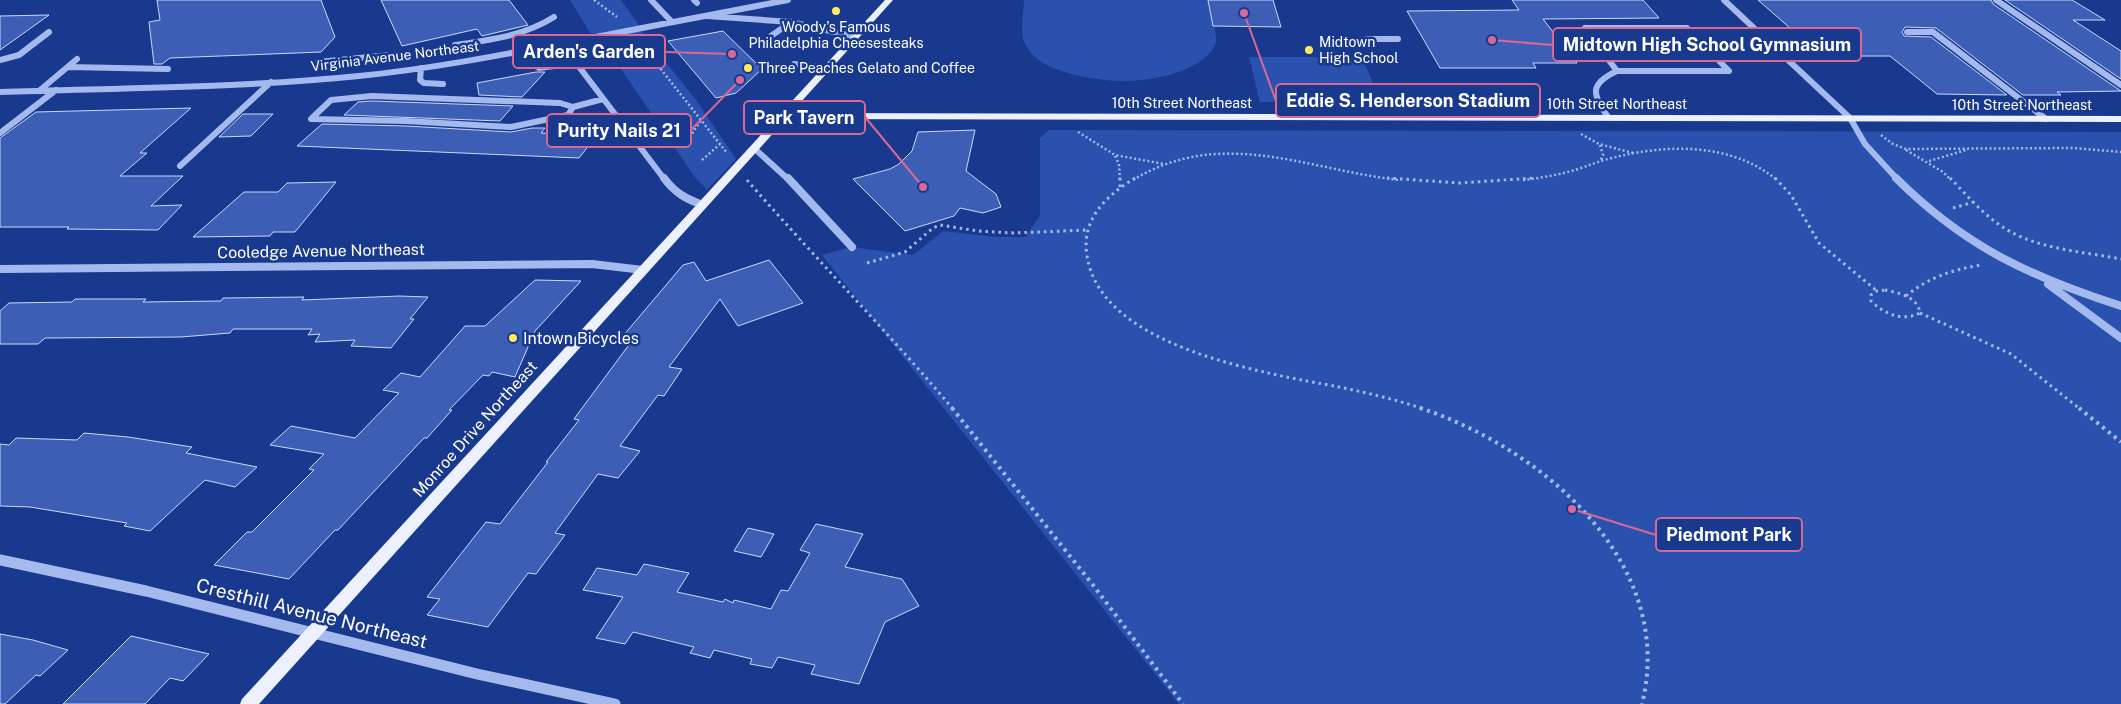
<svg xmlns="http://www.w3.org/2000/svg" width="2121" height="704" font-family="'Public Sans',sans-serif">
	<rect width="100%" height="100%" fill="#18398e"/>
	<path fill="#2a51ad" d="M570,0H621L640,27L592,36Z
		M1024,0H1208C1210,11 1217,32 1216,42C1214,52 1204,59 1196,64C1156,87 1094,85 1051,67C1040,63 1029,53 1024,42C1020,33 1024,10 1024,0Z
		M641,31L696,100L736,159L707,190L694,176L602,41V38Z
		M1249,57H1362L1381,102H1260Z
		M1049,130L2121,132V704H1179L822,255L852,247L913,255L943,231L996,237H1025L1040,216V138Z"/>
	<path fill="#3c5fb5" stroke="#cad9fb" d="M157,0H321L335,37L321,52L170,58L162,64H154L149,22L160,20Z
		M381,0H509L528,25L482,36L477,29L402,46Z
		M1208,0H1273L1281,27L1213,26Z
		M1512,0H1643L1659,18L1543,19L1577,63H1533L1536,68H1440L1407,11L1519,10Z
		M1758,0H1991L1993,4L2121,91L2057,92L2061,95H2023L1936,28L1905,27L1902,32L1904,36L1931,37L2007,95L1937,94L1890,56H1822Z
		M2005,0H2072L2105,20H2073L2121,51V79Z
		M49,15L0,50V16Z
		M723,31L762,69L736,93L716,98L668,41Z
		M536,72H545L522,97L479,95L477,83Z
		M372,101L513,106L500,121L344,115L358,102Z
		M191,108L140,153H147L120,176H183L151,206L182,205L158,230L67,229L69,227H0V138L36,112Z
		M243,114H273L251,136L219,137Z
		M322,124L406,126L511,132L532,128H545L541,133L597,135L579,158L297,146Z
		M975,130L966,171L996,194L1001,207L983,213L960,208L954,216L905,231L853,179L890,169L899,164L912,151L918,132Z
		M336,182L295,232H273L270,236L193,237L244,192H278L287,183Z
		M769,260L803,303L738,326L720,299L669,367L682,369L664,396L658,395L620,446L640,451L618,478L598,474L555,533L565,535L536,574L528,573L488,627L427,615L440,599L427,597L486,522L500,524L548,462H546L579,420L574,419L634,338L623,336L683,265L694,262L706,281Z
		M535,280L581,281L535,331L515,377L492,372L489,376L483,375L449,410H452L427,438H424L338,530H335L289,579L214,565L247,532H252L314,470L309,469L324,454L270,445L291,426L355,438L399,393L383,390L401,373L420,377L465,326H485Z
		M399,296L428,297L410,319H414L391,348L351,346L355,340L315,342L320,334L308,335L312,329H233L230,333L181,337L45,338L38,344H0V311L9,303L72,302L75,299H146L143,302L221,301L223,298L304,297L302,300Z
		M84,433L128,437L192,447L186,453L257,467L235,487L205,480L150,531L124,526L127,523L30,507L0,506V444L9,445L16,438L77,440Z
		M816,524L863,534L845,567L902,579L919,606L885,622L859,684L811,674L815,665L778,657L772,668L750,664L752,659L714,650L710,658L690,653L694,647L633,632L625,644L596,638L623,597L583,590L597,568L637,575L644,564L689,573L677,592L723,602L725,599L733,603L734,600L771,609L781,590L788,591L810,553L800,550Z
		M748,528L774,534L761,557L734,551Z
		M0,634L33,640L68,650L40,676L36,675L5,704H0Z
		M131,636L209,654L183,681L170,678L145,704H63Z"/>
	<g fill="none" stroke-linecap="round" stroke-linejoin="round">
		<path stroke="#a4baef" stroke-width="2.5" stroke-dasharray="2 2.5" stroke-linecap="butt" d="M594,0L617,17
			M641,44L727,153
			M1078,132L1115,155L1164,164
			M1581,134L1599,144L1633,153
			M1881,135L1893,144L1906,149L2073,148L2121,152
			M1600,145L1603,155L1600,162
			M659,147L691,135L701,120
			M1906,150L1943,172L1951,180
			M1115,156L1119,164L1120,180
			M702,160L720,144
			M1929,161L1966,150
			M1133,180C1221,126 1308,170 1399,180
			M1523,180C1540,178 1558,175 1575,170C1588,166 1599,161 1612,158C1666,144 1731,142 1777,180"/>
		<path stroke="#a4baef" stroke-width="3" stroke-dasharray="2.5 4" stroke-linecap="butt" d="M1120,178V187
			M1135,178C1106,196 1081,219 1087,256C1101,348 1266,373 1339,387C1368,393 1397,400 1424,409
			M1387,178L1460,183L1534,178
			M1775,178L1791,195L1819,243L1877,291
			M1950,178C1965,193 1980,211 1997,223C2031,249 2080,251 2121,259
			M747,180C815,258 887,331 953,409
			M1953,208L1974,202
			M867,263L905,252L933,228L940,225L978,231L1014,233L1087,230
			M1885,290C1899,293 1918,297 1920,313C1903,322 1884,314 1871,301V295L1877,291Z
			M1906,296C1929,277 1952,270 1981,265
			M1920,313L2011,354L2080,409"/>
		<path stroke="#a4baef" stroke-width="4" stroke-dasharray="3 4.5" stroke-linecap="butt" d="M952,408L1093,585L1183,704
			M1420,408C1542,448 1677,563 1642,704
			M2079,408L2121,442"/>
		<path stroke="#a4baef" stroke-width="6" d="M651,0L672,22
			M694,0L697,3
			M1724,0L1850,118L1865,144L1898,180
			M1996,0L2121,85
			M707,16L791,22L856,37
			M642,28L788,0
			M1585,28H1687L1729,71
			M1585,28L1617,71
			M1907,32H1933L2046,119
			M771,36L791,22
			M1367,39H1398
			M561,43L665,180
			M455,45C490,40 524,36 554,17
			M0,60L19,55L49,32
			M318,62L390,55
			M794,64L827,68
			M68,67L168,69
			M421,68L420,80L424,83L443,84
			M539,68L576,63
			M39,91L77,59
			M0,92C119,88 240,88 359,76C440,68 521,51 601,36
			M372,96L560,103L573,107L568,115L511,127L406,121L311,119L331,100Z
			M573,107L603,99
			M1608,117C1592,94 1589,84 1617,71H1729
			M0,133L56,90
			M755,149L789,180
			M180,166L271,82"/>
		<path stroke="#a4baef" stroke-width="8" d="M664,178C675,193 686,199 703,205
			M788,178L852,247
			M1896,178C1965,247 2031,277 2121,306
			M0,269L592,264L643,270
			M2048,284L2121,338"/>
		<path stroke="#a4baef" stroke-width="11" d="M0,560L146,591L477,674L615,704"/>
		<path fill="#ecf0ff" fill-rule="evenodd" d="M885,0H893L791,113L2121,116V122L786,119L259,704H240L242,699Z"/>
		<path stroke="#a4baef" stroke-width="6" d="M601,36L642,28"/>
	</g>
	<g fill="#ffea62" stroke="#18398e" stroke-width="2">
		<circle cx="836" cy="11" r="5"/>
		<circle cx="1309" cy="50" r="5"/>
		<circle cx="748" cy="68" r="5"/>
		<circle cx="513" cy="338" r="5"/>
	</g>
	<g text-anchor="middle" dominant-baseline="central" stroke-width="5" stroke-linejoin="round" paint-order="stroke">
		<g font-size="14" fill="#fff" stroke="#18398e" text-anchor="start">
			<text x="836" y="27" text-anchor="middle">Woody's Famous<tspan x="836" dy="16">Philadelphia Cheesesteaks</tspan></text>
			<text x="1319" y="42">Midtown<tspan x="1319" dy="16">High School</tspan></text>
			<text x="758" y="68">Three Peaches Gelato and Coffee</text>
		</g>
		<g font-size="14" fill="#fff" stroke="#18398e">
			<text transform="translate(395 56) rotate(-7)">Virginia Avenue Northeast</text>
			<text x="1182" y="103">10th Street Northeast</text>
			<text x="1617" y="104">10th Street Northeast</text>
			<text x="2022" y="105">10th Street Northeast</text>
		</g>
		<g font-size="16" fill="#fff" stroke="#18398e">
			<text transform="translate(321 251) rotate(-1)">Cooledge Avenue Northeast</text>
			<text transform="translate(475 429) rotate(-48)">Monroe Drive Northeast</text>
		</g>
		<g font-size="16" fill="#fff" stroke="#18398e" text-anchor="start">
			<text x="523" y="338">Intown Bicycles</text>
		</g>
		<g font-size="19" fill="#fff" stroke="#18398e">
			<text transform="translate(312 613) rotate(14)">Cresthill Avenue Northeast</text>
		</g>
	</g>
	<path fill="none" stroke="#d76994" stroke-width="2" d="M1492 40L1553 45M732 54L665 52M1244 13L1276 101M923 187L865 117M740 80L691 130M1572 509L1656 535"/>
	<g fill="#d76994" stroke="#18398e" stroke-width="2">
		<circle cx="1492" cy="40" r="5"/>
		<circle cx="732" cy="54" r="5"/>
		<circle cx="1244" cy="13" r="5"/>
		<circle cx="923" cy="187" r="5"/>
		<circle cx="740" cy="80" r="5"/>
		<circle cx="1572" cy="509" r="5"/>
	</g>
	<g fill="#18398e" stroke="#d76994" stroke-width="2">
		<rect x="1553" y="28" width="308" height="33" rx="5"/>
		<rect x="513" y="35" width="152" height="33" rx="5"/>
		<rect x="1276" y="84" width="264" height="33" rx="5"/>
		<rect x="744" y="101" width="121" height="33" rx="5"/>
		<rect x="547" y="114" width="144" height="33" rx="5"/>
		<rect x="1656" y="518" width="146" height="33" rx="5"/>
	</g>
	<g font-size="18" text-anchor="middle" font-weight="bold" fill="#fff">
		<text x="1707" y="51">Midtown High School Gymnasium</text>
		<text x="589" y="58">Arden's Garden</text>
		<text x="1408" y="107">Eddie S. Henderson Stadium</text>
		<text x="804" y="124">Park Tavern</text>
		<text x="619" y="137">Purity Nails 21</text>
		<text x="1729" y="541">Piedmont Park</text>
	</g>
</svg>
